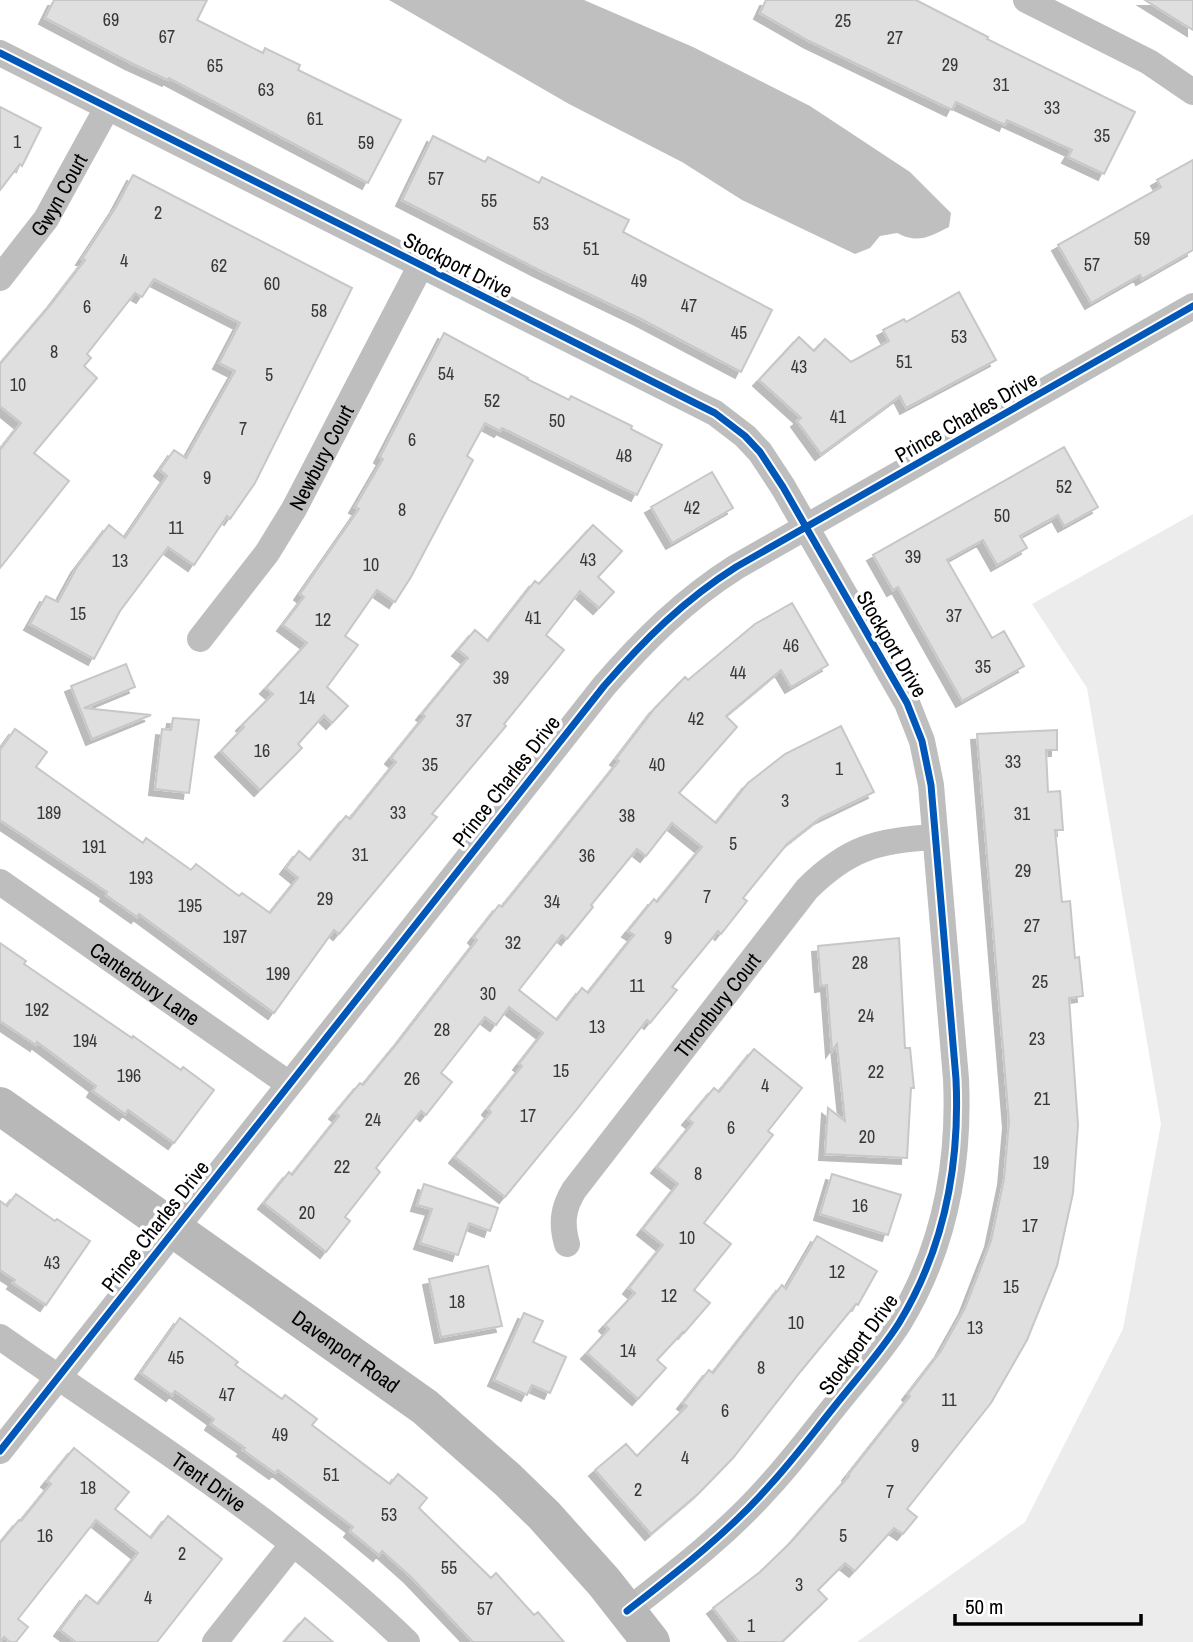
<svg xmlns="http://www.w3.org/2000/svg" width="1193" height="1642" font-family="'Archivo Narrow',sans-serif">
	<defs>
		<filter id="shadow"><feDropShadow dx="-6" dy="6" stdDeviation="0" flood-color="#0004"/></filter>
	</defs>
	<rect width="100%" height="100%" fill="#fff"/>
	<path fill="#ececec" d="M1193,514V1642H857L1025,1522L1123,1329L1161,1124L1087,688L1032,604Z"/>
	<path fill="#bfbfbf" d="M389,0H584L693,47L810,106L910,172L951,213L949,227C929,237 918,244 897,233L880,236L870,248L855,254L742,200L682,162L569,104Z"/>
	<path fill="#dfdfdf" stroke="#c7c7c7" stroke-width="2" fill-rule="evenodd" filter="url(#shadow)" d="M54,0H207L197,20L263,53L265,48L300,65L298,70L401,120L368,183L169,78L168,80L131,63L45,18Z
		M766,0H916L988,37L987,39L1135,112L1104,174L1068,157L1072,150L1007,120L1005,125L956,102L952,110L809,41L760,13Z
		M1145,0H1193V30Z
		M0,107L41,128L22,166L20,164L0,190Z
		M433,136L485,162L488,157L539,183L542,177L629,220L623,232L772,310L741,372L641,319L539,270L402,200Z
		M1193,160V250L1142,279L1140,275L1091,303L1058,245L1161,187L1157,180Z
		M133,175L352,288L255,483L230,519L227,516L194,565L168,547L120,611L94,659L30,624L46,596L58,602L77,567L109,525L125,538L167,476L160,470L174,450L186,458L235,371L219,363L240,323L154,279L142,297L135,293L87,354L91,358L84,366L97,378L34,453L69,481L0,568V450L21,423L0,406V364L52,303L85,260L82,259L116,207Z
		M959,292L996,360L906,408L900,396L821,454L797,421L801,418L759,380L799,337L814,351L825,339L851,362L889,341L883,330L904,319L906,322Z
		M444,333L528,378L527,379L569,400L571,396L632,426L631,429L662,445L637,495L502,428L500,431L485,423L467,456L473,460L411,577L395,602L377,590L345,636L358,645L327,687L348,706L332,723L324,715L298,744L302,748L260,790L221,751L244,727L242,725L273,694L266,688L307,643L283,625L304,597L300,594L359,509L355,507L383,459L380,457Z
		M1064,447L1098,507L1064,526L1058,515L1020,536L1027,548L997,565L983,540L947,560L992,638L1004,631L1024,666L962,701L898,587L893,590L873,555Z
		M712,472L733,508L672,543L651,507Z
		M593,525L622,551L598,577L614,592L599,608L580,591L546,635L564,650L504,724L506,726L432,814L437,817L339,934L334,930L274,1013L139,914L137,917L106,895L107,892L0,820V750L15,729L47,752L36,767L143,843L146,838L191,870L196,864L239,896L242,893L270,913L298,878L286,868L299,851L310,860L346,816L350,819L396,762L391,758L425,716L422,714L468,658L458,650L475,630L488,641L535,581L539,584Z
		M792,603L828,665L791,687L781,670L726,716L737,727L679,793L716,823L748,783L785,754L841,726L874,792L820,818L787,844L743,898L747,901L721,934L718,931L672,987L677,990L650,1023L647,1020L577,1109L505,1197L455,1157L491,1112L488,1109L522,1066L519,1064L543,1033L509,1007L496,1025L485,1017L441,1073L452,1082L426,1115L421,1111L376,1168L380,1172L345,1217L350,1221L326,1252L264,1203L289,1172L292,1175L339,1116L335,1113L360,1083L363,1085L399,1041L477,940L474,937L499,905L502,907L548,850L619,761L616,759L655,708L685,677L688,680L755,624ZM672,823L702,847L657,902L654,899L628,931L634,935L588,993L582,988L557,1020L519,990L562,935L567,939L593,907L591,905L637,849L646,856Z
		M126,664L135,687L84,708L151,715L92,739L71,686Z
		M173,718L199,720L189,793L155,789L162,729L171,730Z
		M1057,730V750H1046L1048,792L1060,791L1063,830H1055L1062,902L1070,901L1075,958L1079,957L1083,996L1069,998L1078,1125L1073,1193L1057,1266L1027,1340L991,1403L907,1509L917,1517L903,1534L894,1528L855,1571L845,1563L818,1590L827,1599L782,1642H739L713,1608L760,1572L792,1541L849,1476L848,1475L910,1396L908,1394L941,1351L965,1308L991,1241L1004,1179L1009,1122L977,734Z
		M899,938L905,1048H910L914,1088H911L907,1158L825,1154L828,1108L845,1121L837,1044L832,1051L827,985L821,986L818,946Z
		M0,943L26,961L24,964L132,1038L133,1036L181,1070L183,1067L214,1090L174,1143L128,1110L125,1114L93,1091L96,1086L37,1042L36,1045L0,1021Z
		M754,1049L802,1088L768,1131L773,1135L704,1223L731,1244L694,1290L710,1303L684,1333L683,1332L657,1360L666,1368L638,1399L587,1353L609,1329L605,1325L635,1293L629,1288L663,1245L643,1229L678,1184L657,1167L693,1123L688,1119L714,1088L719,1092Z
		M832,1174L901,1195L888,1235L820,1214Z
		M424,1184L498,1208L490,1231L469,1223L458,1255L420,1243L432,1209L417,1205Z
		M16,1194L55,1221L57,1219L90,1241L46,1305L13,1283L15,1280L0,1270V1201L7,1206Z
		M817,1236L877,1271L858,1305L856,1304L801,1371L733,1458L699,1493L651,1534L595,1470L626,1444L637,1456L687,1406L683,1403L709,1370L713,1373L782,1285L786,1289Z
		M488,1266L502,1326L441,1337L429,1279Z
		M524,1313L543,1321L533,1342L566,1357L550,1393L532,1385L527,1395L494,1380Z
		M180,1318L238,1362L235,1365L282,1399L285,1395L317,1419L312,1425L390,1484L398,1474L427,1498L419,1508L491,1578L496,1573L534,1615L538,1612L564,1642H473L411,1577L382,1551L379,1555L350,1531L353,1527L278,1470L275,1473L243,1450L245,1448L211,1424L214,1419L175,1391L172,1395L141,1373Z
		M74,1448L129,1492L115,1509L151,1538L168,1516L222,1559L157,1642H76L60,1630L86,1595L98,1604L138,1553L96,1520L18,1619L28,1627L16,1642H10L4,1637L0,1642V1543L19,1520L21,1521L51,1484L47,1481Z
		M305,1618L333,1642H284Z"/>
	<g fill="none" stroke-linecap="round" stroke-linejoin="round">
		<g stroke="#bebebe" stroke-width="26">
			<path d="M1026,0L1149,62L1193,92"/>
			<path d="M0,53L695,403L715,413L745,436L760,452L783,487L907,703L922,741L931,785L956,1079C960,1166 944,1249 899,1323C880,1353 856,1379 834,1407C813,1433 793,1460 770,1485C728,1533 677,1572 627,1611"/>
			<path id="s1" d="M0,278L46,219L107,108"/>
			<path id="s2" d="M200,639L267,553L294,509L421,265"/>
			<path id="s3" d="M0,882L289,1084"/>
			<path id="s4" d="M567,1244C561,1223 563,1208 574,1190L807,889C848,848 878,840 935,837"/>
			<path id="s5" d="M0,1337C138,1434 285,1524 407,1642"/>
			<path d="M0,1451L604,686C644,640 684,600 736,567L1193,306"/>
			<path d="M215,1642L293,1544"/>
		</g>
		<path stroke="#b8b8b8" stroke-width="38" id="s6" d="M0,1106L425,1407L508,1480L544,1515L604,1582L651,1642"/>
		<defs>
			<path id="cycleway" d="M0,53L695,403L715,413L745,436L760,452L783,487L907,703L922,741L931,785L956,1079C960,1166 944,1249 899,1323C880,1353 856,1379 834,1407C813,1433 793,1460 770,1485C728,1533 677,1572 627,1611
				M0,1451L604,686C644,640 684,600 736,567L1193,306"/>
		</defs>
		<use href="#cycleway" stroke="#fff" stroke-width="11"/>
		<use href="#cycleway" stroke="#0057b8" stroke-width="7"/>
	</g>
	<g text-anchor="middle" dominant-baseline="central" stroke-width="7" stroke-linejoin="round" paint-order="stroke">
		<g font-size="18" fill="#383838">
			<text x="111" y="19">69</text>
			<text x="843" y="20">25</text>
			<text x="167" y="36">67</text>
			<text x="895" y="37">27</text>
			<text x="950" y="64">29</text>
			<text x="215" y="65">65</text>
			<text x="1001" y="84">31</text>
			<text x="266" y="89">63</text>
			<text x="1052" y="107">33</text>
			<text x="315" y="118">61</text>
			<text x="1102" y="135">35</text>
			<text x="17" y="141">1</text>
			<text x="366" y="142">59</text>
			<text x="436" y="178">57</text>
			<text x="489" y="200">55</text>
			<text x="158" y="212">2</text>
			<text x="541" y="223">53</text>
			<text x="1142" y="238">59</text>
			<text x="591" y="248">51</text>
			<text x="124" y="260">4</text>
			<text x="1092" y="264">57</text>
			<text x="219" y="265">62</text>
			<text x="639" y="280">49</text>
			<text x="272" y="283">60</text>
			<text x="689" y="305">47</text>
			<text x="87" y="306">6</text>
			<text x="319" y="310">58</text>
			<text x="739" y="332">45</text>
			<text x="959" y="336">53</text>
			<text x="54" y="351">8</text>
			<text x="904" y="361">51</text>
			<text x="799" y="366">43</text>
			<text x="446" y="373">54</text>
			<text x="269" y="374">5</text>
			<text x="18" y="384">10</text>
			<text x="492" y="400">52</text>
			<text x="838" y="416">41</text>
			<text x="557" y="420">50</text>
			<text x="243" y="428">7</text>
			<text x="412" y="439">6</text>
			<text x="624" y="455">48</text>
			<text x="207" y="477">9</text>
			<text x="1064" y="486">52</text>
			<text x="692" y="507">42</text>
			<text x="402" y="509">8</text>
			<text x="1002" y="515">50</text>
			<text x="176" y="527">11</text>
			<text x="913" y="556">39</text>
			<text x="588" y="559">43</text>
			<text x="120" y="560">13</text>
			<text x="371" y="564">10</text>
			<text x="78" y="613">15</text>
			<text x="954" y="615">37</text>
			<text x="533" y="617">41</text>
			<text x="323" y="619">12</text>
			<text x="791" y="645">46</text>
			<text x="983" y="666">35</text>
			<text x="738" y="672">44</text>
			<text x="501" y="677">39</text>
			<text x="307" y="697">14</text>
			<text x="696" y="718">42</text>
			<text x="464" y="720">37</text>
			<text x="262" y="750">16</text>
			<text x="1013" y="761">33</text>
			<text x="430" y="764">35</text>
			<text x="657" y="764">40</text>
			<text x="839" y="768">1</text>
			<text x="785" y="800">3</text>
			<text x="49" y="812">189</text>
			<text x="398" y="812">33</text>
			<text x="1022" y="813">31</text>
			<text x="627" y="815">38</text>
			<text x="733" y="843">5</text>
			<text x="94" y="846">191</text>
			<text x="360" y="854">31</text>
			<text x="587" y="855">36</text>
			<text x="1023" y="870">29</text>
			<text x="141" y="877">193</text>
			<text x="707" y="896">7</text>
			<text x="325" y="898">29</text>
			<text x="552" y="901">34</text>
			<text x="190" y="905">195</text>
			<text x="1032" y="925">27</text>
			<text x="235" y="936">197</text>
			<text x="668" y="937">9</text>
			<text x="513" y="942">32</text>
			<text x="860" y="962">28</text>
			<text x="278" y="973">199</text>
			<text x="1040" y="981">25</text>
			<text x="637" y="985">11</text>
			<text x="488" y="993">30</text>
			<text x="37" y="1009">192</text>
			<text x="866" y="1015">24</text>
			<text x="597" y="1026">13</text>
			<text x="442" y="1029">28</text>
			<text x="1037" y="1038">23</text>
			<text x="85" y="1040">194</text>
			<text x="561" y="1070">15</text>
			<text x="876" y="1071">22</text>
			<text x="129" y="1075">196</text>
			<text x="412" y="1078">26</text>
			<text x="765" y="1085">4</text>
			<text x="1042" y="1098">21</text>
			<text x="528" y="1115">17</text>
			<text x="373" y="1119">24</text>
			<text x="731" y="1127">6</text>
			<text x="867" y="1136">20</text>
			<text x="1041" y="1162">19</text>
			<text x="342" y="1166">22</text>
			<text x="698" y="1173">8</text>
			<text x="860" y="1205">16</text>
			<text x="307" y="1212">20</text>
			<text x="1030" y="1225">17</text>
			<text x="687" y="1237">10</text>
			<text x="52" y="1262">43</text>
			<text x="837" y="1271">12</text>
			<text x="1011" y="1286">15</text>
			<text x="669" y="1295">12</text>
			<text x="457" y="1301">18</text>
			<text x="796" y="1322">10</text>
			<text x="975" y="1327">13</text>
			<text x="628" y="1350">14</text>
			<text x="176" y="1357">45</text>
			<text x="761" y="1367">8</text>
			<text x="227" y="1394">47</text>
			<text x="949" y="1399">11</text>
			<text x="725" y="1410">6</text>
			<text x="280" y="1434">49</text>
			<text x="915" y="1445">9</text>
			<text x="685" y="1457">4</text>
			<text x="331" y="1474">51</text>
			<text x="88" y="1487">18</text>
			<text x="638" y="1489">2</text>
			<text x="890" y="1491">7</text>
			<text x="389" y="1514">53</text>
			<text x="45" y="1535">16</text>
			<text x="843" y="1535">5</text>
			<text x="182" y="1553">2</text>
			<text x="449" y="1567">55</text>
			<text x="799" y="1584">3</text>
			<text x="148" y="1597">4</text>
			<text x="485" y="1608">57</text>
			<text x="751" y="1625">1</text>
		</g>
		<g font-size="21" fill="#000" stroke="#fff">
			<text stroke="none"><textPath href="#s1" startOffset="102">Gwyn Court</textPath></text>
			<text transform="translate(458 265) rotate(27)">Stockport Drive</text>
			<text transform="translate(966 417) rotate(-30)">Prince Charles Drive</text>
			<text stroke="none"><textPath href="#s2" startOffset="219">Newbury Court</textPath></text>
			<text transform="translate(892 644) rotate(60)">Stockport Drive</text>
			<text transform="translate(506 781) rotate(-52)">Prince Charles Drive</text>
			<text stroke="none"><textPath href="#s3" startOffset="177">Canterbury Lane</textPath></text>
			<text stroke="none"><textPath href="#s4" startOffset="290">Thronbury Court</textPath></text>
			<text transform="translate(155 1226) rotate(-52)">Prince Charles Drive</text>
			<text transform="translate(858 1344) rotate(-54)">Stockport Drive</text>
			<text stroke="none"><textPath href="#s6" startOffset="424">Davenport Road</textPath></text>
			<text stroke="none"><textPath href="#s5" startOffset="254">Trent Drive</textPath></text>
		</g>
	</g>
	<path d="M955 1614v10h186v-10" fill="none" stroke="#000000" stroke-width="3.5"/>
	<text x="965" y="1614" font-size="21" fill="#000000" stroke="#ffffff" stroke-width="5" paint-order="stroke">50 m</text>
</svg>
